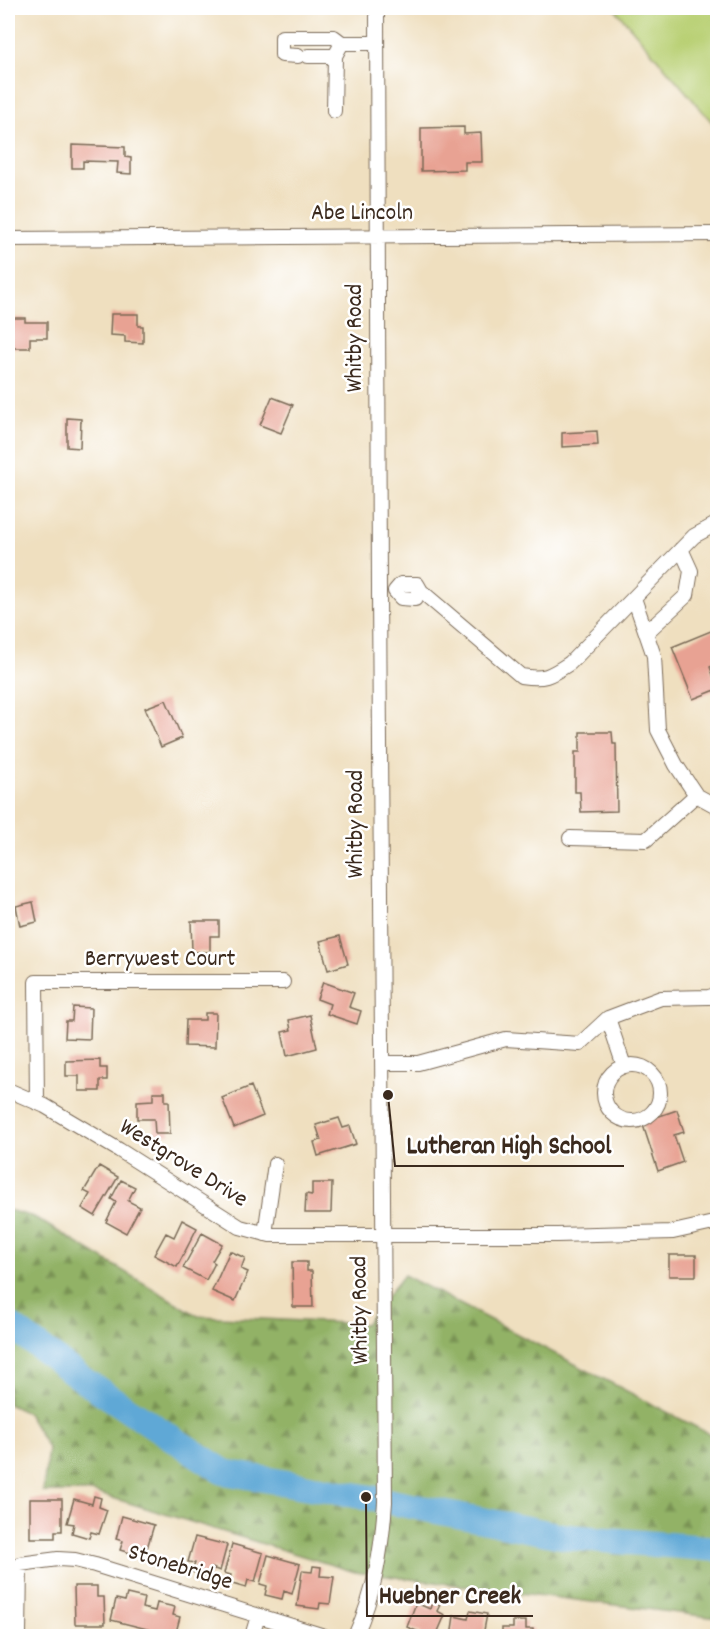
<svg xmlns="http://www.w3.org/2000/svg" width="725" height="1644" font-family="Dekko,sans-serif">
	<defs>
		<pattern id="forest-firs" width="22" height="20" patternUnits="userSpaceOnUse" patternTransform="scale(1.5)"><rect width="22" height="20" fill="#92b266"/><path d="M5 1l3.5 6h-7zM16 11l3.5 6h-7z" fill="#789153"/></pattern>
	</defs>
	<rect width="100%" height="100%" fill="#fff"/>
	<filter id="ink" filterUnits="userSpaceOnUse"><feTurbulence type="fractalNoise" baseFrequency=".0167" numOctaves="2"/><feDisplacementMap in="SourceGraphic" scale="12" xChannelSelector="R" yChannelSelector="G"/><feConvolveMatrix kernelMatrix="1 2 1 2 8 2 1 2 1" color-interpolation-filters="sRGB"/></filter>
	<filter id="wash" filterUnits="userSpaceOnUse"><feTurbulence type="fractalNoise" baseFrequency=".008" numOctaves="4" result="noise"/><feDisplacementMap in="SourceGraphic" scale="24" xChannelSelector="R" yChannelSelector="G"/><feGaussianBlur stdDeviation="1.35" result="paint"/><feColorMatrix in="noise" values="0 0 0 0 0 0 0 0 0 0 0 0 0 0 0 0 0 1.4 0 .05"/><feComposite in="paint" operator="in"/></filter>
	<g filter="url(#wash)">
		<rect width="100%" height="100%" fill="#efdfbf"/>
		<path fill="#b9d074" stroke="#7a7d49" stroke-width="1.5" d="M614,8H717V128Z"/>
		<path fill="url(#forest-firs)" stroke="#666e42" stroke-width="1.5" d="M8,1210L34,1217L198,1316L365,1324L404,1275L717,1438V1618L355,1572L93,1492H43L48,1448L27,1413L8,1404Z"/>
		<g fill="none" stroke-linecap="round" stroke-linejoin="round">
			<path stroke="#5ea8d6" stroke-width="26" d="M8,1324L85,1381L224,1472L366,1497L567,1537L718,1549"/>
		</g>
		<g id="blocks">
			<path fill="#e8a293" d="M464,127V134L481,133L482,162H465V170L421,171V128Z
				M72,145L125,147V157L131,158V174L117,173L118,162L83,161V168H72Z
				M111,314H138V326H143V343L125,342V336L110,335Z
				M8,318H25V322H47V338H30V348H8Z
				M272,397L293,405L281,433L260,425Z
				M67,418L81,419L80,448L67,447Z
				M597,431L598,445L562,447V433Z
				M718,628V664L710,667L718,689L693,699L672,647Z
				M166,700L182,738L161,747L145,708Z
				M580,732H612L613,744H616L617,811L581,812L580,792H575V752H580Z
				M33,902L37,922L20,926L16,906Z
				M191,921H219V936H210V952H192Z
				M340,936L348,964L328,970L320,941Z
				M323,982L354,993L349,1007L361,1011L357,1024L327,1014L330,1004L317,999Z
				M73,1007L91,1008L90,1039L65,1038L66,1021H72Z
				M205,1013H216L215,1047L185,1046L186,1020H205Z
				M310,1015L317,1048L287,1056L282,1032L291,1030L289,1020Z
				M100,1060V1068H107V1080H100V1091H79V1076H66V1061Z
				M251,1086L263,1116L234,1128L222,1098Z
				M153,1092H165V1101H169L170,1134H155L154,1119H137V1101L153,1100Z
				M677,1110L684,1132L674,1135L683,1162L658,1171L642,1122Z
				M339,1118L343,1128L350,1126L356,1144L318,1156L314,1142L321,1140L316,1125Z
				M99,1166L118,1177L95,1216L82,1208L90,1194L84,1191Z
				M121,1180L135,1187L128,1201L140,1207L126,1233L106,1222L116,1202L111,1199Z
				M312,1183H332L331,1213H305L306,1194L312,1195Z
				M182,1220L197,1228L177,1267L154,1255L166,1233L174,1237Z
				M202,1233L222,1244L212,1261L215,1263L206,1280L183,1268Z
				M230,1251L245,1258L241,1269L248,1272L235,1301L212,1291Z
				M669,1255H696V1276H669Z
				M292,1262H307V1271H312L313,1307H293Z
				M94,1496L101,1498L99,1507L107,1510L99,1534L91,1532L89,1538L72,1533L74,1524L67,1523L74,1499L92,1504Z
				M30,1499H62V1531H55V1538H30Z
				M122,1516L154,1525L147,1548L140,1546L137,1555L120,1550L123,1541L116,1539Z
				M195,1537L227,1545L220,1571L212,1568L210,1577L192,1572L195,1563L188,1562Z
				M232,1544L263,1553L255,1582L248,1580L246,1588L229,1583L231,1575L224,1573Z
				M268,1555L300,1564L292,1594L284,1591L282,1599L265,1595L267,1586L260,1584Z
				M313,1566L321,1567L320,1576L334,1577L330,1604L320,1603L319,1609L297,1606L302,1571L312,1572Z
				M74,1586H97V1597H104L105,1624H75Z
				M127,1594L144,1598L142,1608L155,1611L157,1603L175,1607L173,1615L180,1617L175,1636L111,1620L116,1599L125,1601Z
				M432,1602L440,1605L437,1611L445,1615L436,1636H420L421,1633L407,1627L416,1603L430,1609Z
				M470,1611L487,1614L483,1636H451L454,1616L468,1619Z
				M513,1621H526V1629H533V1636H502V1628H513Z"/>
		</g>
	</g>
	<g filter="url(#ink)">
		<use href="#blocks" fill-opacity="0" stroke="#7a6956" stroke-width="1.5"/>
		<g fill="none" stroke-linecap="round" stroke-linejoin="round">
			<defs>
				<path id="minor" d="M298,56L282,55V37H334L342,43H377
					M308,56H335
					M334,111L335,56L342,43
					M8,239L718,234
					M395,591L401,584H417L421,591L521,676C545,680 550,676 570,663L694,536L718,523
					M395,591L401,598L415,599L421,591
					M634,598L654,656L658,730L676,765L696,795
					M646,633L687,595L691,571L681,549
					M570,838L646,840L696,795L718,807
					M608,1018L624,1066
					M382,1063H418L506,1039L580,1044L608,1018L661,998L709,997L718,994
					M604 1093a28 28 0 1 1 56 0a28 28 0 1 1-56 0Z
					M8,1090L45,1106L119,1150L240,1227L270,1235H557L673,1232L718,1222
					M37,1103L36,982H283
					M265,1234L275,1164
					M19,1636L20,1564L58,1559L75,1560L95,1565L324,1636
					M252,1636L258,1616
					M355,1636C375,1594 382,1548 385,1502L379,591L377,8"/>
			</defs>
			<use href="#minor" stroke="#7a6956" stroke-width="16"/>
			<use href="#minor" stroke="#fff" stroke-width="14"/>
		</g>
	</g>
	<g text-anchor="middle" dominant-baseline="central" stroke-width="5" stroke-linejoin="round" paint-order="stroke">
		<g font-size="24" fill="#3b2a1e" stroke="#fff">
			<text x="362" y="214">Abe Lincoln</text>
			<text transform="translate(356 338) rotate(-90)">Whitby Road</text>
			<text transform="translate(357 824) rotate(-90)">Whitby Road</text>
			<text x="160" y="960">Berrywest Court</text>
			<text transform="translate(183 1164) rotate(32)">Westgrove Drive</text>
			<text transform="translate(361 1310) rotate(-91)">Whitby Road</text>
			<text transform="translate(180 1568) rotate(17)">Stonebridge</text>
		</g>
	</g>
	<path fill="none" stroke="#3b2a1e" stroke-width="2" d="M388 1095L395 1166H624M366 1497L367 1616H533"/>
	<g fill="#3b2a1e" stroke="#fff" stroke-width="2">
		<circle cx="388" cy="1095" r="6"/>
		<circle cx="366" cy="1497" r="6"/>
	</g>
	<g font-size="26" text-anchor="middle" font-weight="bold" fill="#3b2a1e" stroke="#fff" stroke-width="5" stroke-linejoin="round" paint-order="stroke">
		<text x="509" y="1153">Lutheran High School</text>
		<text x="450" y="1603">Huebner Creek</text>
	</g>
	<rect width="725" height="1644" fill="none" stroke="#fff" stroke-width="30"/>
</svg>
